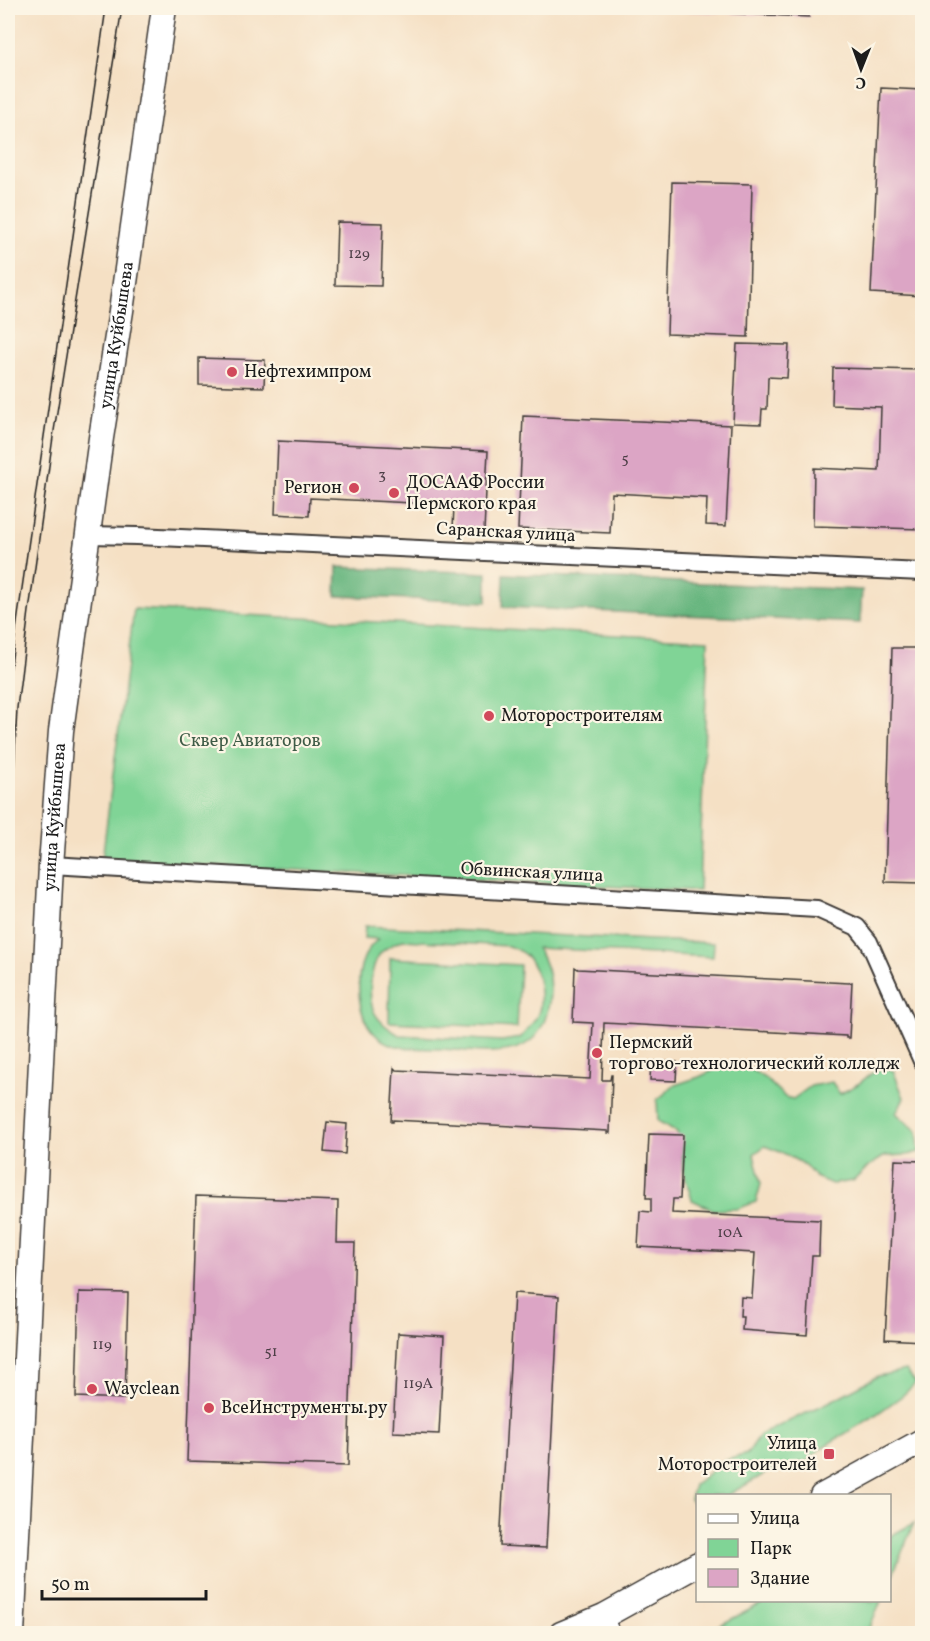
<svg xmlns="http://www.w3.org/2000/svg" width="930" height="1641" font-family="Vollkorn,serif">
	<rect width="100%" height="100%" fill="#fcf5e5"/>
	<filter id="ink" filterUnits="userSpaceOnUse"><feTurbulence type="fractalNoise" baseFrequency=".0167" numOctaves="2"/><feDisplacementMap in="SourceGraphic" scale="12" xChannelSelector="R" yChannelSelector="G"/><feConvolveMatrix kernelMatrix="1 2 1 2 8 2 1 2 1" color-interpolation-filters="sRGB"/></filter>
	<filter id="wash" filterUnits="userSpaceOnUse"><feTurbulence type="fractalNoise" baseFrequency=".008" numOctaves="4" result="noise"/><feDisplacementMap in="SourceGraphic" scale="24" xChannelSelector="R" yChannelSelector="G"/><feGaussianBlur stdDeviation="1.35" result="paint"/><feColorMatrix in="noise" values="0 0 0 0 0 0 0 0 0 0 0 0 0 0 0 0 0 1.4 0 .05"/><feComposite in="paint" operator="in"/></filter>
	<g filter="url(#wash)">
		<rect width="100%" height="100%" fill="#f5e0c4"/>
		<path fill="#80d496" stroke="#4e7859" stroke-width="1.5" fill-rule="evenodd" d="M134,609L708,640L699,891L102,860Z
			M365,926L714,943L713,957L537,948C548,964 552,982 549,1003C540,1066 487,1051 440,1049C420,1048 394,1051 378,1037C365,1026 360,1009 359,993C358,978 360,961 369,949C371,945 375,942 378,939L364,938ZM403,940L508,946C517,949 526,953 531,962C539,974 544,1002 537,1016C533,1024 526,1031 520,1038L502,1041L399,1035C375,1021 368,1009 371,981C372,973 374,962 379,955C385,947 395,943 403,940Z
			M390,958L520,965L517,1028L389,1022Z
			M741,1063L766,1079L785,1097L793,1099L811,1086L832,1082L840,1094L858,1084L876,1070H893L904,1098L896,1113L917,1131L919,1152L907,1155L885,1156L869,1166L853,1181L832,1184L815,1177L805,1165L785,1154L765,1146L754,1154L761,1184L756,1202L737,1209L714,1210L692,1200L683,1170L682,1146L677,1132L658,1121L657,1100L675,1085L699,1077L727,1064Z
			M906,1370L916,1383L902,1396L871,1418L821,1448L807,1461L773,1469L728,1495L698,1496L697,1507L690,1499L694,1485L724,1461L747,1454L760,1435L831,1401L878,1376Z
			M914,1523L890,1581V1536Z
			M767,1601V1600L881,1601L867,1633H704Z"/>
		<path fill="#68b67f" stroke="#42694e" stroke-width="1.5" d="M337,567L487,573V602L336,596Z
			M504,574L862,590L860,623L503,607Z"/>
		<g id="blocks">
			<path fill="#dca5c5" d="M642,8H809V17L642,9Z
				M881,88L922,90V296L871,293Z
				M672,182L752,184L748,337L667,334Z
				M337,222L383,223L381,286L335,285Z
				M737,344L789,345L787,378L768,377L767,409H762L761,424L733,423Z
				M199,358L265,360L264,387L199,385Z
				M833,368L922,370V529L813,526L814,468L879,471L881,407L832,405Z
				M523,416L731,425L726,526L706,525L707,498L612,493L610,533L518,529Z
				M278,441L488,451L484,531L453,529L454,505L310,498L309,516L275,514Z
				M892,648H922V883L885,882Z
				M575,967L578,969L849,983L852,982L849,1038H846V1036L604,1023L602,1080H610L611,1075H612L610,1133H608V1131L393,1120V1122H391L394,1068L396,1070L590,1079L593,1023L573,1022Z
				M651,1061L677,1062L676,1081L650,1080Z
				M327,1122L347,1124L345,1154L324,1152Z
				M649,1134L683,1135L680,1199H673L672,1213L820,1220L819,1254V1256H812L807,1335L742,1330L743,1316H740L741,1297L752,1298L755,1253L638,1247L640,1211L651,1212V1198H646Z
				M895,1160L922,1161V1341L885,1339Z
				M196,1196L338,1201L337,1243H355L348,1466L187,1461Z
				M79,1292L128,1293L125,1399L76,1397Z
				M514,1293L559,1296L546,1548L500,1546Z
				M398,1333L444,1336L439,1434L393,1432Z"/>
		</g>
	</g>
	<g filter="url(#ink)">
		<use href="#blocks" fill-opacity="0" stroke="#3d3935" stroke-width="1.5"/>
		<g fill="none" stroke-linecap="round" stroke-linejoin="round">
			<defs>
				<path id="minor" d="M88,535L137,536L922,572
					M51,865L817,909L857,927L869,942L922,1061
					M604,1616L612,1634"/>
				<g id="secondary">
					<path d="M822,1496L922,1441"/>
					<path id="s1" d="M12,1634L51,865L61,731L101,438L121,311L164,8"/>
					<path d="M561,1634L604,1616L698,1564"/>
				</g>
			</defs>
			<use href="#minor" stroke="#3d3935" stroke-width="20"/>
			<use href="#secondary" stroke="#3d3935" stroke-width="27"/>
			<use href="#minor" stroke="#fff" stroke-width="16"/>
			<use href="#secondary" stroke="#fff" stroke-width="24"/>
			<path stroke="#1c1c1c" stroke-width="1.5" d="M8,685L106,8
				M8,900L17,708L29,611L53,437L122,8"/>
		</g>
	</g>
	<g fill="#d1495b" stroke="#fcf5e5" stroke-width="2">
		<circle cx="232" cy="372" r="6"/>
		<circle cx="354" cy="488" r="6"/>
		<circle cx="394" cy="493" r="6"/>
		<circle cx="489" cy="716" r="6"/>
		<circle cx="597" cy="1053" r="6"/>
		<circle cx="92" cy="1389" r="6"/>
		<circle cx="209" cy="1408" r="6"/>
		<rect x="823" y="1448" width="12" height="12" rx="3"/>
	</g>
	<g text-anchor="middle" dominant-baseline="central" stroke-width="4.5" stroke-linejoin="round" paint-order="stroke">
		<g font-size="15" fill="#4c3e46">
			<text x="359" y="254">129</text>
			<text x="625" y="459">5</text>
			<text x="382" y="475">3</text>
			<text x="730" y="1233">10А</text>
			<text x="102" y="1345">119</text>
			<text x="271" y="1352">51</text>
			<text x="418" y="1384">119А</text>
		</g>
		<g font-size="18" fill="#1c1c1c" stroke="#fcf5e5">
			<text stroke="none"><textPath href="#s1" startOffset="1304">улица Куйбышева</textPath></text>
			<text transform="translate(506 533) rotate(3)">Саранская улица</text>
			<text stroke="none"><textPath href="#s1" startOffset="818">улица Куйбышева</textPath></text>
			<text transform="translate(532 873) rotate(3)">Обвинская улица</text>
		</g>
		<g font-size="18" fill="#1c1c1c" stroke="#fcf5e5" text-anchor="start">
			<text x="244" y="372">Нефтехимпром</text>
			<text x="406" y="483">ДОСААФ России<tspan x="406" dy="21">Пермского края</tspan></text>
			<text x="342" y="488" text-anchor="end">Регион</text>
			<text x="501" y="716">Моторостроителям</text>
			<text x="609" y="1043">Пермский<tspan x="609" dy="21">торгово-технологический колледж</tspan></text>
			<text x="104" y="1389">Wayclean</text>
			<text x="221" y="1408">ВсеИнструменты.ру</text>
			<text x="817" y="1444" text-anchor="end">Улица<tspan x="817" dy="21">Моторостроителей</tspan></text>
		</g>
		<g font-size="18" fill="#3f5c47" stroke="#fcf5e5">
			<text x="250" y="741">Сквер Авиаторов</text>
		</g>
	</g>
	<rect width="930" height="1641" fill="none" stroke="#fcf5e5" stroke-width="30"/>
	<rect x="696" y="1494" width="195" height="108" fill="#fcf5e5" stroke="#a29e95" stroke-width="1.5"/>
	<rect x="708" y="1514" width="30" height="9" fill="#ffffff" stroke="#a29e95" stroke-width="1.5"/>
	<text x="750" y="1524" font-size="18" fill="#1c1c1c">Улица</text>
	<rect x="708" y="1539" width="30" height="18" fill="#80d496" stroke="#a29e95" stroke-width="1.5"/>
	<text x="750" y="1554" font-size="18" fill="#1c1c1c">Парк</text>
	<rect x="708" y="1569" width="30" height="18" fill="#dca5c5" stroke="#a29e95" stroke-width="1.5"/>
	<text x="750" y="1584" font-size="18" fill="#1c1c1c">Здание</text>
	<g transform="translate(861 69) rotate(181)" stroke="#fcf5e5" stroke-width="4.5" paint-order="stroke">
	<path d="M0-4.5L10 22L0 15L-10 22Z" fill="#1c1c1c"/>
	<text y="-9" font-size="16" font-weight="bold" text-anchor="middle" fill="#1c1c1c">С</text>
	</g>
	<path d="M42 1590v9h164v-9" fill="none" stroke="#1c1c1c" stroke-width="3"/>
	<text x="51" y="1590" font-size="18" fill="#1c1c1c" stroke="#fcf5e5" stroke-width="4.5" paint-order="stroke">50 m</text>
</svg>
